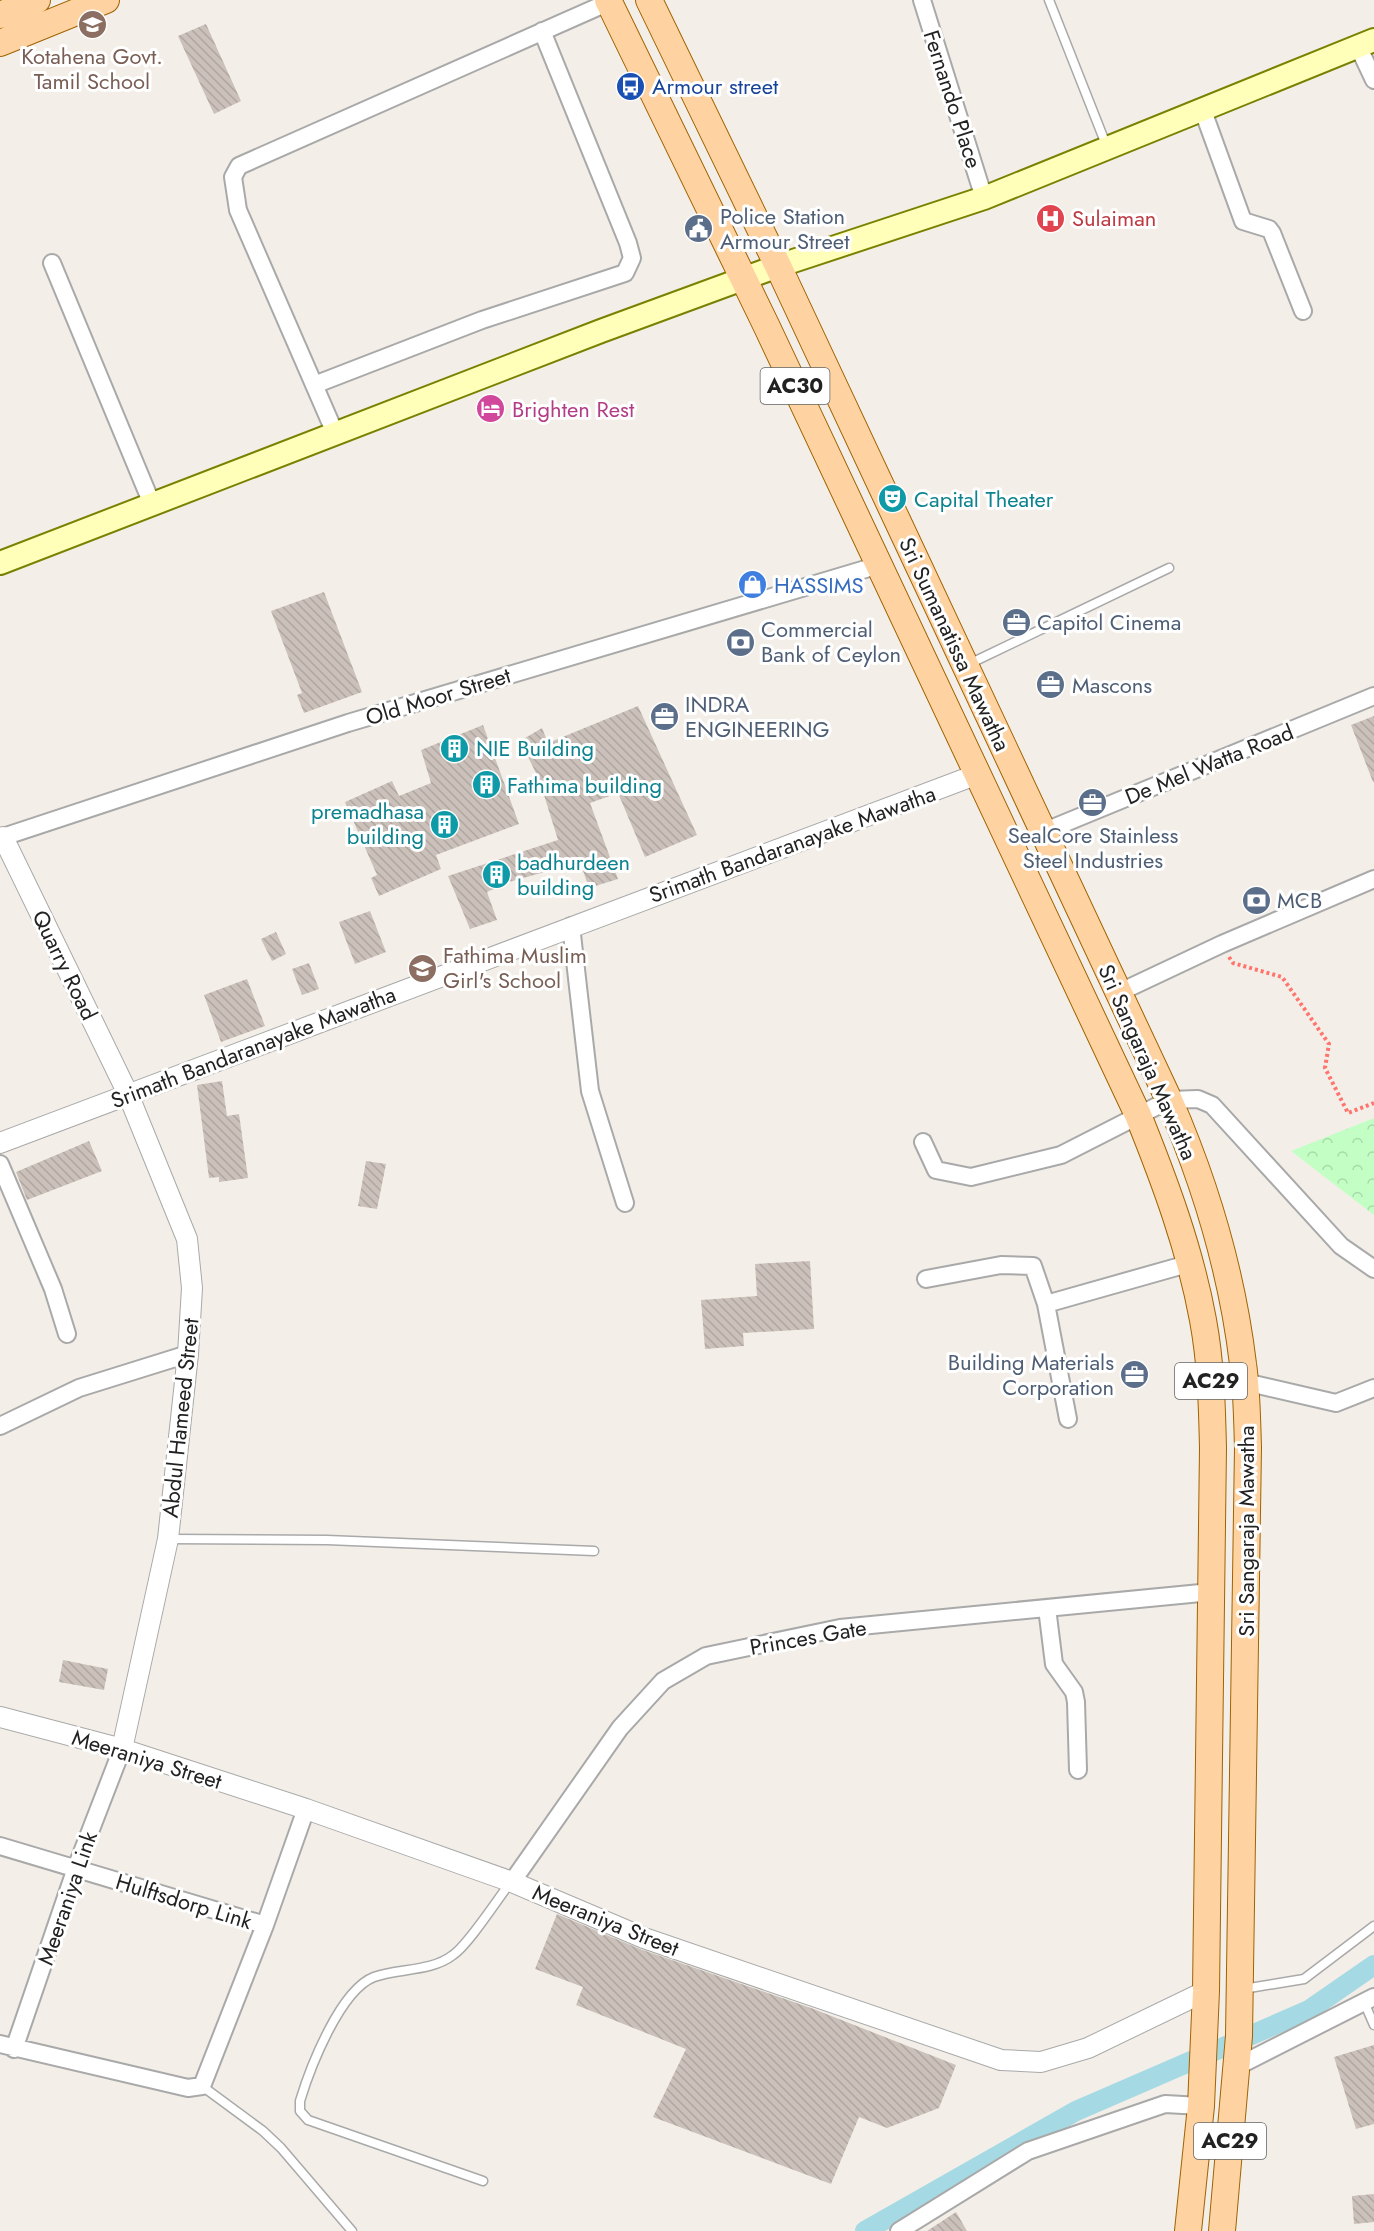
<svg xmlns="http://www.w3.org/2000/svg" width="1374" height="2231" font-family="Jost,sans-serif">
	<defs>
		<pattern id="park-crowns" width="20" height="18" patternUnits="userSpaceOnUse" patternTransform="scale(1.5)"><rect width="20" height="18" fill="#c3ffc5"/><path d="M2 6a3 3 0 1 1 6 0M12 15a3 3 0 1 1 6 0" fill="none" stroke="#a7daa9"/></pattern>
		<pattern id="building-back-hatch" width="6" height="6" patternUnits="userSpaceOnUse" patternTransform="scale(1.5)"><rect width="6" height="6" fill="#cbc1ba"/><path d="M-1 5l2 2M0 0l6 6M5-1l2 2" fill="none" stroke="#aea6a0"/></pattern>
	</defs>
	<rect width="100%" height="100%" fill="#f3efe8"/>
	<path fill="url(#park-crowns)" d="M1374,1118V1215L1291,1151Z"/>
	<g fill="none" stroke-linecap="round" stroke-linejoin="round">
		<path stroke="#a5d9e4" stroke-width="20" d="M865,2231L1076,2111L1309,2010L1374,1965"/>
	</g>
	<path fill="url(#building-back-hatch)" d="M206,24L241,101L214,114L178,36Z
		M324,592L362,692L304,713L297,695L302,693L271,611Z
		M638,706L697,835L645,857L618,793L590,803L618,879L589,888L580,862L509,882L487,892L497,920L470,929L448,876L558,840L539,779L520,741L542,728L548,743Z
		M1374,716V782H1373L1351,725Z
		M483,725L519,824L436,855L441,869L379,896L371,878L377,875L345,802L392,781L399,796L431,783L421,750Z
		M370,911L386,952L355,964L339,922Z
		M276,932L286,954L272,961L261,939Z
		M309,963L319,989L302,995L292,969Z
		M247,979L265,1026L221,1042L204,995Z
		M222,1081L227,1116L239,1114L248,1178L219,1182V1177L209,1178L197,1085Z
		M89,1141L102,1171L27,1200L16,1172Z
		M366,1161L386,1164L377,1209L358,1206Z
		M810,1261L814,1329L743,1333L744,1346L705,1349L701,1300L757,1296L755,1264Z
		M63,1660L108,1669L104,1690L59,1682Z
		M557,1914L640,1949L811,2008L956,2065L939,2108L887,2128L859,2117L831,2184L653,2117L686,2049L576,2005L583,1987L535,1969Z
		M1374,2045V2124L1356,2129L1334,2057Z
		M1374,2194V2222L1354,2224L1352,2196Z
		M956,2212L967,2231H927Z"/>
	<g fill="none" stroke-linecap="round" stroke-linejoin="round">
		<defs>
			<path id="service" d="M1049,0L1107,147
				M969,664L1169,568
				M168,1539L327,1540L594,1551
				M1243,1989L1304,1979L1374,1926
				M1364,2002L1374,2025
				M202,2086L263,2131L281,2148L352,2231
				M483,2181L308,2120L300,2111V2101C310,2068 340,1990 374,1977C399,1968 431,1972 453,1955C468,1945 497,1900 510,1883"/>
			<path id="minor" d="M922,0L984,198
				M1358,46L1374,80
				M1203,111L1243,221L1269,229L1272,233L1303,311
				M52,263L152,504
				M314,385L482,320L625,273L632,258L628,243L542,31
				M335,433L238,210L233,177L239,166L609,2
				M1043,832L1374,696
				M0,838L348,723L879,565
				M571,926L590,1091L625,1203
				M1118,993L1222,944L1374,879
				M923,1142L936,1170L971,1177L1061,1155L1169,1100L1198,1099L1212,1105L1341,1246L1374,1269
				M0,1164L53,1289L67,1334
				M926,1279L1001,1265L1033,1266L1046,1304L1068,1419
				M1046,1304L1191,1263
				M1245,1382L1336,1403L1374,1388
				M0,1426L79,1388L188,1354
				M1047,1608L1054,1664L1074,1692L1076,1702L1078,1770
				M0,1846L265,1925
				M512,1882L620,1728L663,1681L706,1656L840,1628L1211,1592
				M0,2044L188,2088L202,2086L265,1925L306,1809
				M14,2049L76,1868L122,1749
				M1236,2067L1374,1997
				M899,2231L1028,2151L1165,2104L1201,2106"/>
			<path id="tertiary" d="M3,837L128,1094L187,1239L192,1288L188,1354L168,1539L122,1749
				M0,1143L978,774
				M0,1717L122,1749L306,1809L512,1882L644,1938L1001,2060L1041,2062L1088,2048L1206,1991"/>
			<path id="secondary" d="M0,563L601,331L778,266L984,198L1374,40"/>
			<path id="primary" d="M608,0L767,327L1138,1115C1165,1182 1190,1249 1203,1320C1211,1363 1212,1406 1213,1448L1206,1991L1201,2106L1188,2231
				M649,0L778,266L1169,1100C1206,1185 1232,1272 1243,1364C1247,1391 1247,1420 1248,1447L1239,2036L1222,2231
				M0,15L37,0
				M0,43L106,0"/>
		</defs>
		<use href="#service" stroke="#a9a9a9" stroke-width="11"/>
		<use href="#minor" stroke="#a9a9a9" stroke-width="20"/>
		<use href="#tertiary" stroke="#a9a9a9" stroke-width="22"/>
		<use href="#secondary" stroke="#798200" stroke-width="26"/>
		<use href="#primary" stroke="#a06300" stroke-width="28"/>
		<path stroke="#ff756d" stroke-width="4" stroke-dasharray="3 3" stroke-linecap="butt" d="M1229,957L1233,963L1282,977L1329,1044L1325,1068L1348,1113L1374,1103"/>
		<use href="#service" stroke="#fff" stroke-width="8"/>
		<use href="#minor" stroke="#fff" stroke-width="16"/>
		<use href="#tertiary" stroke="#fff" stroke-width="20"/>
		<use href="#secondary" stroke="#ffffba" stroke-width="22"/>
		<use href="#primary" stroke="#ffd2a1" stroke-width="26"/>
	</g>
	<defs>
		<symbol id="school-disc" viewBox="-11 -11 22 22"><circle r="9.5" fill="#8d6e63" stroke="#fff"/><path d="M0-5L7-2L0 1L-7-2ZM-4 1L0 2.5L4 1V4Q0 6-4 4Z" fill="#fff"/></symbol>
		<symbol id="bus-disc" viewBox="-11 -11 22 22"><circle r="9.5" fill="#1a4fb4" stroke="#fff"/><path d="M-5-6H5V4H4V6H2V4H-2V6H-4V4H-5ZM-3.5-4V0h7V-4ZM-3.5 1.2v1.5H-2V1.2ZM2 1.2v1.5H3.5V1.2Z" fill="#fff"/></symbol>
		<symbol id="hospital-disc" viewBox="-11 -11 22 22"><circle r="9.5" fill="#e0444e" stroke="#fff"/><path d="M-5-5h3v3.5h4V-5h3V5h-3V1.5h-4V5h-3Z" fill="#fff"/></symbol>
		<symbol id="civic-disc" viewBox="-11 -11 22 22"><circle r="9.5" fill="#5c6f8a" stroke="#fff"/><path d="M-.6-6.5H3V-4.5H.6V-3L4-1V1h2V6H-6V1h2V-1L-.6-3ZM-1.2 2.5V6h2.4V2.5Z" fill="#fff"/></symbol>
		<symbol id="hotel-disc" viewBox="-11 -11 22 22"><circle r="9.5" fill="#d1479c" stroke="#fff"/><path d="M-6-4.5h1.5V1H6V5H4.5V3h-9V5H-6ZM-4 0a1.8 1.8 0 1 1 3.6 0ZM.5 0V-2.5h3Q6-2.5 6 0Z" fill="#fff"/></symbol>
		<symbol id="theatre-disc" viewBox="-11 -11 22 22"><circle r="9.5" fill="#0f9aa8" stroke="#fff"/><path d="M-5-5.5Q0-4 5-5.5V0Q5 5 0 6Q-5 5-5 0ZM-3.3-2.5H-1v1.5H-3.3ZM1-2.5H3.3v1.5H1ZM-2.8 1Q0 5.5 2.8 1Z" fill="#fff"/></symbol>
		<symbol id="shop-disc" viewBox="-11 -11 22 22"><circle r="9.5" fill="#3f7fe0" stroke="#fff"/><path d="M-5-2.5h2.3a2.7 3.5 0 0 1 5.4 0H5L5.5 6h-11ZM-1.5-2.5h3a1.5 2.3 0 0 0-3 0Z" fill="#fff"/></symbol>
		<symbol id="office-disc" viewBox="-11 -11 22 22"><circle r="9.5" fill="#5c6f8a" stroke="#fff"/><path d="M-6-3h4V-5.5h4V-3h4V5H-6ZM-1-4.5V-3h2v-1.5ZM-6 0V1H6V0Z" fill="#fff"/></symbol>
		<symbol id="bank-disc" viewBox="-11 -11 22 22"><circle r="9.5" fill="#5c6f8a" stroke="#fff"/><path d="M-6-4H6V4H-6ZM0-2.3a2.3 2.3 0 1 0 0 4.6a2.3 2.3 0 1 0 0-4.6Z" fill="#fff"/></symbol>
		<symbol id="building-disc" viewBox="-11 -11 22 22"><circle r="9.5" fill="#0f9aa8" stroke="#fff"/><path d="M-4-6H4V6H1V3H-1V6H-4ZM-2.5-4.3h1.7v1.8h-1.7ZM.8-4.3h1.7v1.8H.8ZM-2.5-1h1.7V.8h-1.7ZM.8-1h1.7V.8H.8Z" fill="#fff"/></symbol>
	</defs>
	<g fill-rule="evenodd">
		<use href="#school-disc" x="76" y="8" width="33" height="33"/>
		<use href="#bus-disc" x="614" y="70" width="33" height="33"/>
		<use href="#hospital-disc" x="1034" y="202" width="33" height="33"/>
		<use href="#civic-disc" x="682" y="212" width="33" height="33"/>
		<use href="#hotel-disc" x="474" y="392" width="33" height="33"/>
		<use href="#theatre-disc" x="876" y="482" width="33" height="33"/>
		<use href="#shop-disc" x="736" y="568" width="33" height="33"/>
		<use href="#office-disc" x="1000" y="606" width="33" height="33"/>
		<use href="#bank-disc" x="724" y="626" width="33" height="33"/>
		<use href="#office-disc" x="1034" y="668" width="33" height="33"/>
		<use href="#office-disc" x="648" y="700" width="33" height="33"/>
		<use href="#building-disc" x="438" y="732" width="33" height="33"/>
		<use href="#building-disc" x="470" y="768" width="33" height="33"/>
		<use href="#office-disc" x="1076" y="786" width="33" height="33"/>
		<use href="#building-disc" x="428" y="808" width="33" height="33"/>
		<use href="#building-disc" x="480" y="858" width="33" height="33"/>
		<use href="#bank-disc" x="1240" y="884" width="33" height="33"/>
		<use href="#school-disc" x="406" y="952" width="33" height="33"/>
		<use href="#office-disc" x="1118" y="1358" width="33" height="33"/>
	</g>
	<g text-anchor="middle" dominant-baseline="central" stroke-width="6" stroke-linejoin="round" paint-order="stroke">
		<g fill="#fff" stroke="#646464" stroke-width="1.5">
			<rect x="760.5" y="368" width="69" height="36" rx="4.5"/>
			<rect x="1175" y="1363" width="72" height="36" rx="4.5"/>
			<rect x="1194" y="2123" width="72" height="36" rx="4.5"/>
		</g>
		<g font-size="21" font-weight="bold" fill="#222">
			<text x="795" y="386">AC30</text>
			<text x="1211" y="1381">AC29</text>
			<text x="1230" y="2141">AC29</text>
		</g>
		<g font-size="22" fill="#785e54" stroke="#fff">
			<text x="92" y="56">Kotahena Govt.<tspan x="92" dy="25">Tamil School</tspan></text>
			<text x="443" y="955" text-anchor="start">Fathima Muslim<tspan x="443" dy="25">Girl's School</tspan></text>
		</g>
		<g font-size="22" fill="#164399" stroke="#fff" text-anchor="start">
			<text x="652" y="86">Armour street</text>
		</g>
		<g font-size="22" fill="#222" stroke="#fff">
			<text transform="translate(953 99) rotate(72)">Fernando Place</text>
			<text transform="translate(955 644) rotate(65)">Sri Sumanatissa Mawatha</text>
			<text transform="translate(438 696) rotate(-17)">Old Moor Street</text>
			<text transform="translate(1209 764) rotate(-22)">De Mel Watta Road</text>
			<text transform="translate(792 844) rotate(-20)">Srimath Bandaranayake Mawatha</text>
			<text transform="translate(65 965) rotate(64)">Quarry Road</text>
			<text transform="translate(253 1047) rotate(-21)">Srimath Bandaranayake Mawatha</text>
			<text transform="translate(1148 1062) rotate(66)">Sri Sangaraja Mawatha</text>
			<text transform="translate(180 1418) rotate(-84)">Abdul Hameed Street</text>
			<text transform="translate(1246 1531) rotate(-90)">Sri Sangaraja Mawatha</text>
			<text transform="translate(808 1637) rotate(-10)">Princes Gate</text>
			<text transform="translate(147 1759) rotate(17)">Meeraniya Street</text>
			<text transform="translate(67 1898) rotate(-71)">Meeraniya Link</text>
			<text transform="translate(184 1901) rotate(17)">Hulftsdorp Link</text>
			<text transform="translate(606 1920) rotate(22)">Meeraniya Street</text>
		</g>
		<g font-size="22" fill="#4e5e75" stroke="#fff" text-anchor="start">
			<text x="720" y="216">Police Station<tspan x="720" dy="25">Armour Street</tspan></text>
			<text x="1037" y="622">Capitol Cinema</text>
			<text x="761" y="629">Commercial<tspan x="761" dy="25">Bank of Ceylon</tspan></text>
			<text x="1072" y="685">Mascons</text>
			<text x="685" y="704">INDRA<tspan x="685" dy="25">ENGINEERING</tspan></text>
			<text x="1093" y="835" text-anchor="middle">SealCore Stainless<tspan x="1093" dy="25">Steel Industries</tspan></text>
			<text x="1277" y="900">MCB</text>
			<text x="1114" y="1362" text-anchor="end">Building Materials<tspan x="1114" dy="25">Corporation</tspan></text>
		</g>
		<g font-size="22" fill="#be3a42" stroke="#fff" text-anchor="start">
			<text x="1072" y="218">Sulaiman</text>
		</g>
		<g font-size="22" fill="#b23c85" stroke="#fff" text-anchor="start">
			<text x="512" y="409">Brighten Rest</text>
		</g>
		<g font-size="22" fill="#0d838f" stroke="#fff" text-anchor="start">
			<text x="914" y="499">Capital Theater</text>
			<text x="476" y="748">NIE Building</text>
			<text x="507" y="785">Fathima building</text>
			<text x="424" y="811" text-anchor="end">premadhasa<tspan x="424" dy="25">building</tspan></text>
			<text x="517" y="862">badhurdeen<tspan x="517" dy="25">building</tspan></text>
		</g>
		<g font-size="22" fill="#366cbe" stroke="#fff" text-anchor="start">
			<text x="774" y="585">HASSIMS</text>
		</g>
	</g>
</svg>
